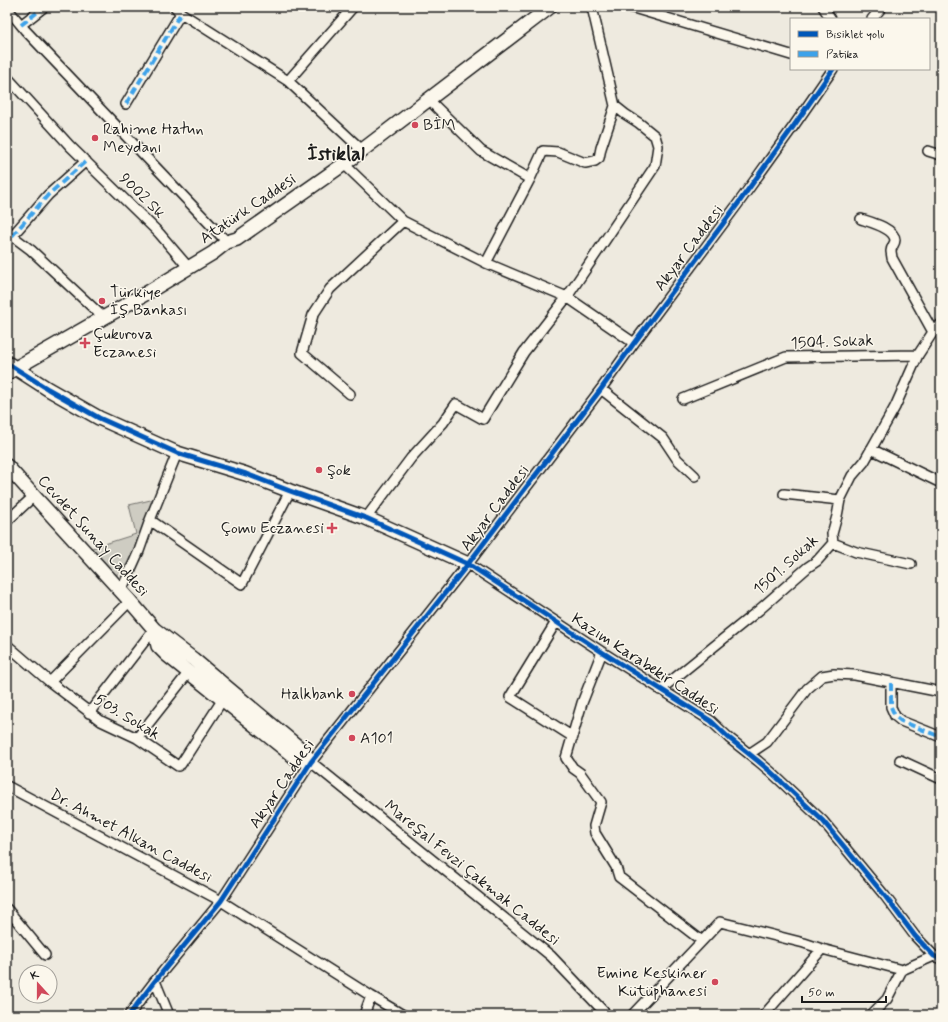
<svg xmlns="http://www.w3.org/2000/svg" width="948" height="1022" font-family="Mynerve,sans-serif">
	<rect width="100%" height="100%" fill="#eeeadf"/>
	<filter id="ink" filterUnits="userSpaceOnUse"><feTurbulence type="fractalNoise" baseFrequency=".025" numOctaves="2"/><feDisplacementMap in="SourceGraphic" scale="8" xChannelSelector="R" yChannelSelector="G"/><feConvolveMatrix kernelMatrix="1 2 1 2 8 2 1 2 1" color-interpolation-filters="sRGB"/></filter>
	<g filter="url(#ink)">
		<path fill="#ceccc2" stroke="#75746f" d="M155,499L132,558L118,574L110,575L89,549L136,534L129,505Z"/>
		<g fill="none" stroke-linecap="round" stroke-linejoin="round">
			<defs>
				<path id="street" d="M175,7L181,13L288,81L362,150
					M630,7L791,55
					M823,7L831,19
					M7,8L25,30L227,242
					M872,19L882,7
					M21,25L44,7
					M7,77L70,146L159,233L189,268
					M288,81L353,7
					M429,100L481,151L530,179
					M126,104L181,13
					M928,151L941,155
					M344,164L403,221L486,263L567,297L634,343
					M861,219C870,222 894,228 895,240C895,244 891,247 891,251C891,252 892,257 892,258L933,332
					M7,232L31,250L104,318
					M12,236L48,195L86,161
					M486,263L530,179L543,151L558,152L585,163L595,161L599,158L601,148L615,106L592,7
					M601,389L663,438L677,459L695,476
					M350,394L302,353L313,315L330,289L403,221
					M683,399L786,357L918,355
					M871,449L941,483
					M784,494L840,500
					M366,518L411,458L443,423L456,404L483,419L524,352L567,297L655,166L658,146L655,136L639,123L625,114L615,106
					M150,520L242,584L290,491
					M7,521L34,496
					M833,543L856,552L911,564
					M468,564L602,652L711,721L729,738L758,761L771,772L823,821L837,838L885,896L915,936L934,956L941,959
					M121,591L139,551L150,520L177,453
					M130,601L50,682L101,721L137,738L178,766L181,764L223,699
					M556,622L510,697L573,737
					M7,645L50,682
					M602,652L582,703L566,758L573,768L580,773L601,802L594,826L595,833L616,867L619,877L702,941
					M891,683V707L895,716L901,721L941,737
					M660,690L759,610L808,567L817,561L833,543L832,534L837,516L840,500L852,476L864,462L895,407L918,355L933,332L941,324
					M89,713L154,629
					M137,738L189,672
					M749,754L767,742L807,689L822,676L834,674L855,675L941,692
					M900,760L941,779
					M311,762L540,947L551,956L607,1015
					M7,786L221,901L371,996L403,1015
					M7,909L45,955
					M155,981L169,1015
					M129,1015L155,981L221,901L311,762L468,564L601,389L634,343L737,205L793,127L833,69
					M364,1015L371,996
					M632,1015L720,922L804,943L822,949L902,970L934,956
					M764,1015L822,949
					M871,1015L887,999L902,970"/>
				<path id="secondary" d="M9,364L48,389L99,418L177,453L246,474L290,491L366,518L468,564
					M7,373L145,294L213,253L227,242L237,239L344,164L550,7
					M7,466L34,496L130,601L154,629L193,659L303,751L311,762
					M154,629L158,646L167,655L297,759L311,762"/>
			</defs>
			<use href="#street" stroke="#1c1c1c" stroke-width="12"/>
			<use href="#secondary" stroke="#1c1c1c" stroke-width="16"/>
			<use href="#street" stroke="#fbf7ec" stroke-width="9"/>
			<use href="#secondary" stroke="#fbf7ec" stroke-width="13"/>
			<path stroke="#3da2ea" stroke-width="4" stroke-dasharray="8 4" stroke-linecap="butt" d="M21,25L44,7
				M126,104L181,13
				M12,236L48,195L86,161
				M891,683V707L895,716L901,721L941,737"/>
			<defs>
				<path id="cycleway" d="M7,363L48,389L99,418L177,453L246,474L290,491L366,518L468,564L602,652L711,721L729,738L758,761L771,772L823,821L837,838L885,896L915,936L934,956L941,959
					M129,1015L155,981L221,901L311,762L468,564L601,389L634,343L737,205L793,127L833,69"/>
			</defs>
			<use href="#cycleway" stroke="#fbf7ec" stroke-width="8"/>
			<use href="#cycleway" stroke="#0057b8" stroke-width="5"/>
		</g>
	</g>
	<g fill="#d1495b" stroke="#fbf7ec" stroke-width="1.5">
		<circle cx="415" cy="125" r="4"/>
		<circle cx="95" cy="138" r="4"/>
		<circle cx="102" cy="301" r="4"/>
		<path d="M83 337h4v4h4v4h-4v4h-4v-4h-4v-4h4z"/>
		<circle cx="319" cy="470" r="4"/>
		<path d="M330 522h4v4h4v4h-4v4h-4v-4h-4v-4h4z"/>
		<circle cx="352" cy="694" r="4"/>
		<circle cx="352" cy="738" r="4"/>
		<circle cx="715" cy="982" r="4"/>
	</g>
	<g text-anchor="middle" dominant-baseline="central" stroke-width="3" stroke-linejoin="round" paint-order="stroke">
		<g font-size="16" fill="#1c1c1c" stroke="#fbf7ec" text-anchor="start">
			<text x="423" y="125">BİM</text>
			<text x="103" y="129">Rahime Hatun<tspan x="103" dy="18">Meydanı</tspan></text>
			<text x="110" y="292">Türkiye<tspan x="110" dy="18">İş Bankası</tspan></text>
			<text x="93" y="334">Çukurova<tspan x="93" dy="18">Eczanesi</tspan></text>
			<text x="327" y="470">Şok</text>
			<text x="324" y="528" text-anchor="end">Çomu Eczanesi</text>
			<text x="344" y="694" text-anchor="end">Halkbank</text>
			<text x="360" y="738">A101</text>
			<text x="707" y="973" text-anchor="end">Emine Keskiner<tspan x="707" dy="18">Kütüphanesi</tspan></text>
		</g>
		<g font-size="16" fill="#1c1c1c" stroke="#fbf7ec">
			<text transform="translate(142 196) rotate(44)">9002 Sk</text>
			<text transform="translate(248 209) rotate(-34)">Atatürk Caddesi</text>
			<text transform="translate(689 248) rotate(-53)">Akyar Caddesi</text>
			<text transform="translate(832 342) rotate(-2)">1504. Sokak</text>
			<text transform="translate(495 508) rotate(-53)">Akyar Caddesi</text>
			<text transform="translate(93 536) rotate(48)">Cevdet Sunay Caddesi</text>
			<text transform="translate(786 565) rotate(-42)">1501. Sokak</text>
			<text transform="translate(645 664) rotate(33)">Kazım Karabekir Caddesi</text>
			<text transform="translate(127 717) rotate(31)">503. Sokak</text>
			<text transform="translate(282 784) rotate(-56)">Akyar Caddesi</text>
			<text transform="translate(131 836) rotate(28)">Dr. Ahmet Alkan Caddesi</text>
			<text transform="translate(472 873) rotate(39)">Mareşal Fevzi Çakmak Caddesi</text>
		</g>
		<g font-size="20" font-weight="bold" fill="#1c1c1c" stroke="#fbf7ec">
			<text x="336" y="154">İstiklal</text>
		</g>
	</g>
	<rect width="948" height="1022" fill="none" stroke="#fbf7ec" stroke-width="24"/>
	<rect x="12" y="12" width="924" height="998" fill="none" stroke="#1c1c1c" stroke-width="1.5" filter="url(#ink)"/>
	<rect x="790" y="18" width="140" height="52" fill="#fbf7ec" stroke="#a29f99"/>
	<rect x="798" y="31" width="20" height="6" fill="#0057b8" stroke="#a29f99"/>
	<text x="826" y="38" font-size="12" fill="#1c1c1c">Bisiklet yolu</text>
	<rect x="798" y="51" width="20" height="6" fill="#3da2ea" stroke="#a29f99"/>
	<text x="826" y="58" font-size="12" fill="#1c1c1c">Patika</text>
	<g transform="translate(38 984) rotate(339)"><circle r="19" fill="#fbf7ec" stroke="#a29f99"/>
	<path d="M0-3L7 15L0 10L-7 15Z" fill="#d1495b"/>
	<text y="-6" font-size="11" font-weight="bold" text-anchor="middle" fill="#1c1c1c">K</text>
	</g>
	<path d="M802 996v6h84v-6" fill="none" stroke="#1c1c1c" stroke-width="2"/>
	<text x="808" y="996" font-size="12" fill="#1c1c1c" stroke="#fbf7ec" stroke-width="3" paint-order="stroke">50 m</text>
</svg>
